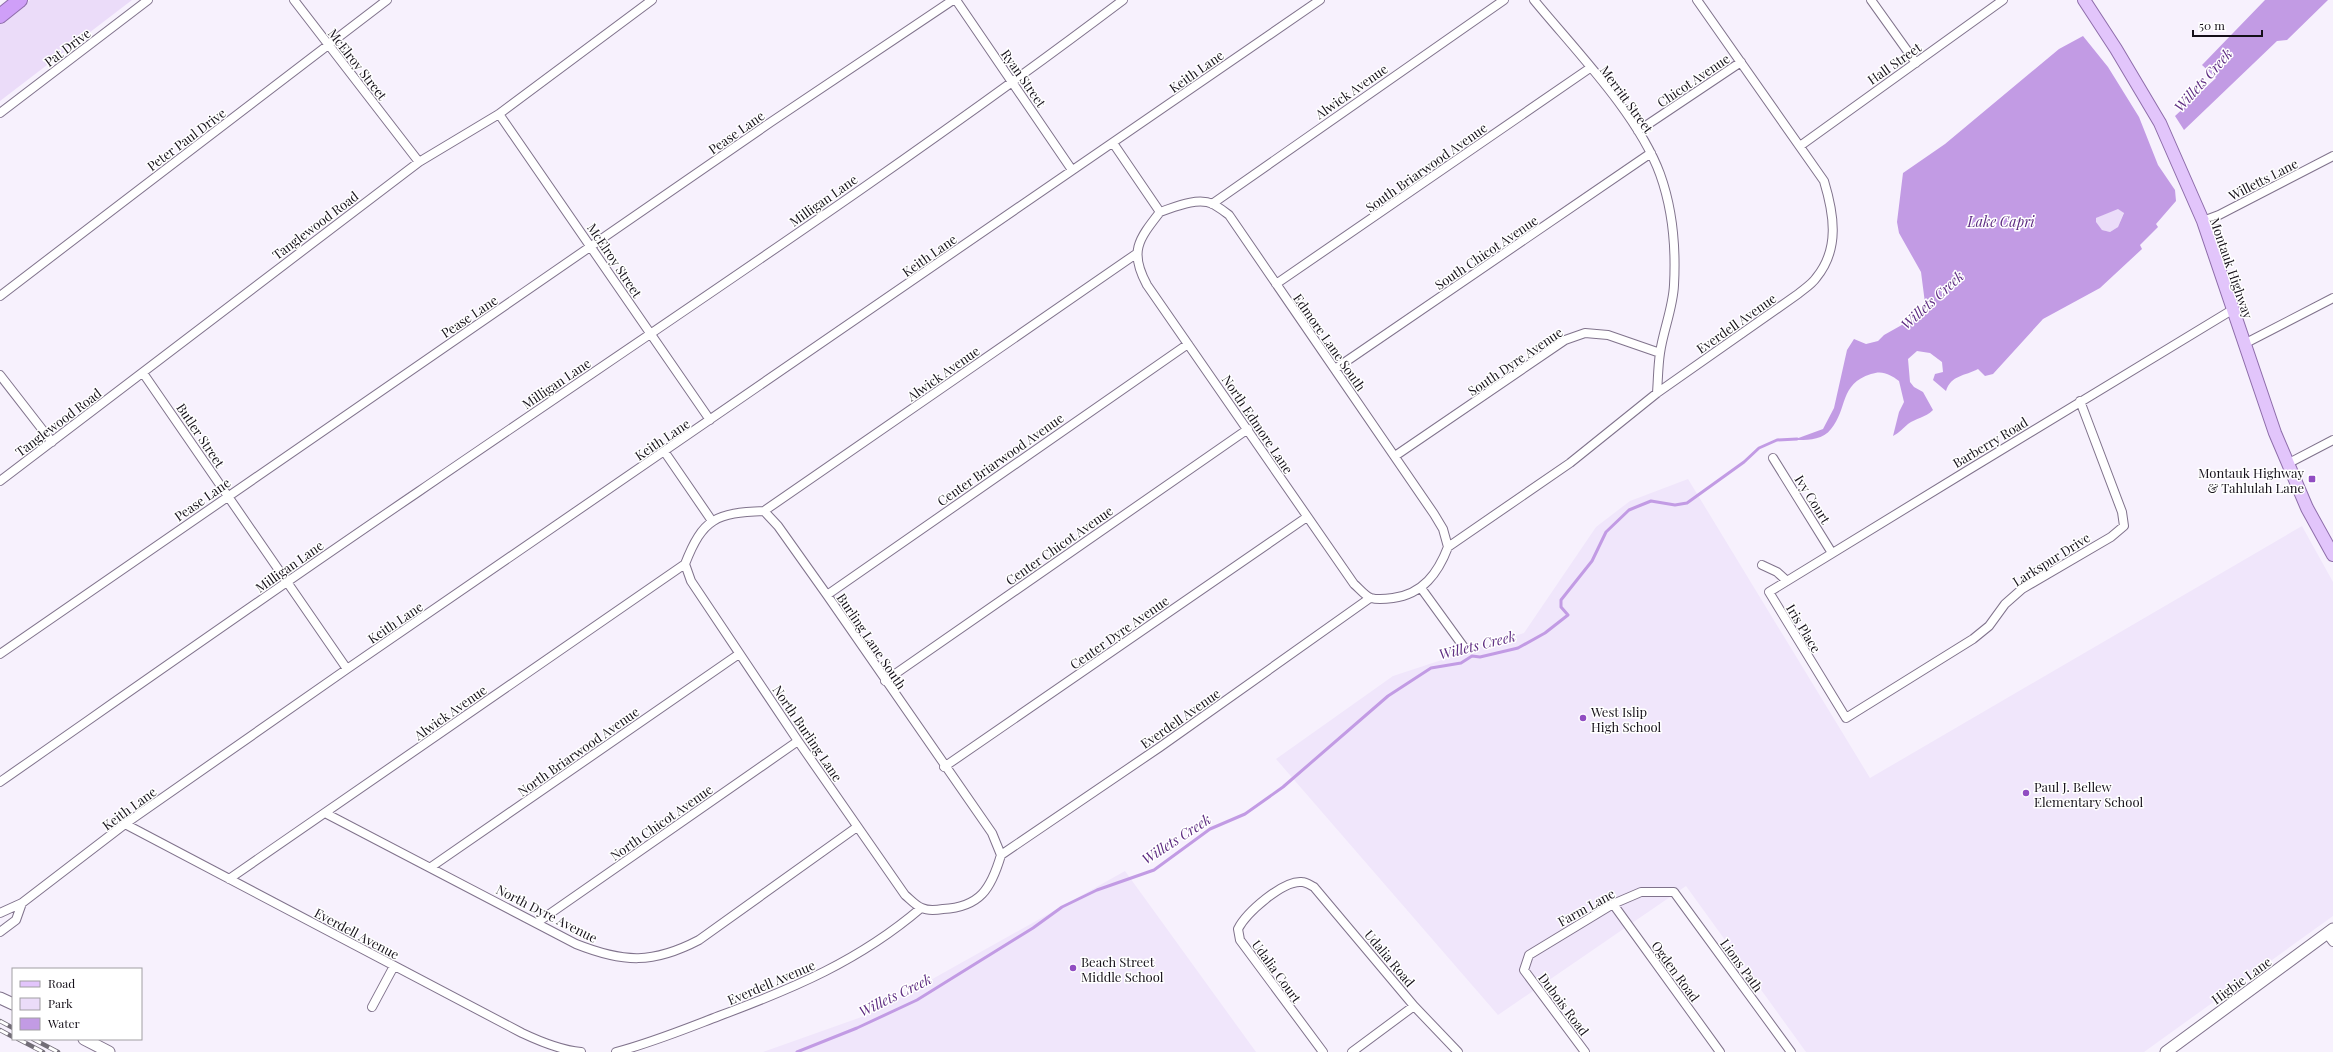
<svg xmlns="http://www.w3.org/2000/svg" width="2333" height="1052" font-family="'Playfair Display',serif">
	<rect width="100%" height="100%" fill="#f7f1fd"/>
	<path fill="#f0e6fb" d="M1688,479L1870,778L2302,526L2333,582V916L2144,1052H1806L1686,886L1498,1015L1276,759L1393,676L1524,633L1596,527L1630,501Z
		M1125,871L1256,1052H763L870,1014Z"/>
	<path fill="#ebdcf9" d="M30,0H132L0,101V23Z
		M2118,208L2124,212L2118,227L2110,232L2102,230L2095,222L2096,218Z"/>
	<path fill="#c29be4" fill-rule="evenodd" d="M2265,0H2328L2287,40L2277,41L2184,130L2175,116L2216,78L2202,65Z
		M2083,36L2108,67L2139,117L2158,165L2175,190L2176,201L2156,224L2158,227L2140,245L2142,249L2100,288L2043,319L1993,374L1985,376L1978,369C1965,376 1951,375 1946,391L1933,380L1935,374L1943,372L1942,362L1930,353L1917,351L1908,359L1910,382L1914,387L1923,392L1933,410C1925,418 1916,418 1908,424C1903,428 1899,433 1893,436L1899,412L1904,402L1899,381C1890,374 1882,370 1871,374C1839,384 1848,409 1831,429C1822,441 1806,440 1793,440L1823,429L1834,408L1847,350L1854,339L1866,344L1878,341L1884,335L1916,317L1925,303L1921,272L1899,233L1897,222L1903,173L1945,144L2059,49ZM2118,209L2124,213L2118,227L2110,232L2102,230L2096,222V218Z"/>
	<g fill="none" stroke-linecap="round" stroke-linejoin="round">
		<path stroke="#c29be4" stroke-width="3" d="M797,1052L857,1028L917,1000L1033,928L1062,907L1097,890L1154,870L1210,829L1245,814L1283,787L1388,696L1431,668L1461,663L1472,656L1480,657L1518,648L1545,633L1568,615L1561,607V600L1592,561L1606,532L1629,510L1651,501L1675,505L1687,503L1744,462L1759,448L1777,440L1797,439"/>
		<defs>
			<path id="street" d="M294,0L419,162
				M956,0L1072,170
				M1534,0C1575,50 1638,114 1660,174C1673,210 1676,248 1674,285C1673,308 1663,331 1660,353C1658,366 1658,380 1657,393
				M1871,0L1916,63
				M0,113L148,0
				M499,114L710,420
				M1638,131L1741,62
				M1113,143L1160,212
				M1800,146L2003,0
				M1212,204L1504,0
				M1160,212C1138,240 1129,252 1147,285L1354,584C1359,588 1365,596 1371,598C1378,600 1386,599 1393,598C1423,594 1438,573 1448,547L1570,463L1657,393L1798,294C1804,289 1812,284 1816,278C1840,249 1834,214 1824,181L1697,0
				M1160,212C1175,207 1197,197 1213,204C1218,207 1224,211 1229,215L1434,514L1443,529L1448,547
				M2203,221L2219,215L2333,156
				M1276,284L1590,68
				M0,296L387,0
				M2244,344L2333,298
				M1335,369L1651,153
				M143,373L347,669
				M0,375L52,442
				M2080,401L2122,512L2124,526L2111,537L2022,589L2005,604L1989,626L1973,639L1846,718L1769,592C1923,497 2077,404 2232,310
				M664,451L712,521
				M1395,456L1565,340L1585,333L1608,335L1660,353
				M1773,458L1832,553
				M2287,464L2333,440
				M0,481L419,162L499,114L652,0
				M764,511L778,526L827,595L992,833L1001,855C991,889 980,907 943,909C937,910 928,911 922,908C916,906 910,899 905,895L798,741L691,581L685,564C703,518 716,513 764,511Z
				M764,511L1136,254
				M1762,565L1777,572L1787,581
				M1421,588L1463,646
				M827,595L1188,344
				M0,654L771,122L953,0
				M885,681L1248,429
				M944,767L1307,517
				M0,782C139,685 278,587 418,492C654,330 894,173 1123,0
				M325,813L576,944C624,963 653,964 699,940L857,827
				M125,824L522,1033C541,1042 560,1050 581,1052
				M1001,855L1160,747L1370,598
				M431,867L739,654
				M229,879L685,564
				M1613,904L1720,1052
				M0,913L22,903L125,824L347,669L1320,0
				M538,922L798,741
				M0,932L16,920L22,903
				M2327,934L2333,942
				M372,1007L394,966
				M616,1052C651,1043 685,1029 719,1016C794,988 859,961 921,908
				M1323,1052L1240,940L1238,929C1246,913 1283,880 1302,882C1306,882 1310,885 1314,887L1414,1006L1458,1052
				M1352,1052L1414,1006
				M1585,1052L1524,970L1529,955L1613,904L1641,892H1674L1791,1052"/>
			<path id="secondary" d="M0,998L13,1004
				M84,1039L109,1052
				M2166,1052L2333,929"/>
			<path id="primary" d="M2084,0L2116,49L2160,123L2203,221L2275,433L2307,508L2333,555"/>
			<path id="highway" d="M0,16L20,0"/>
		</defs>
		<use href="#street" stroke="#80738c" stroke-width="10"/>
		<use href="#secondary" stroke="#80738c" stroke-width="13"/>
		<use href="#primary" stroke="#8e6daa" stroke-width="14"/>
		<use href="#highway" stroke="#8e6daa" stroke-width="16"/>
		<use href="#street" stroke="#fff" stroke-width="8"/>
		<use href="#secondary" stroke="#fff" stroke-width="11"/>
		<use href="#primary" stroke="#e2c5fb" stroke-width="12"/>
		<use href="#highway" stroke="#cf9ff8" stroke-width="14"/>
		<defs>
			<path id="rail" d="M0,1021L13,1028
				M0,1030L13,1037
				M18,1039L43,1052
				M33,1039L58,1052"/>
		</defs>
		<use href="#rail" stroke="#726d77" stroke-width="4.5"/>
		<use href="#rail" stroke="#fff" stroke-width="3" stroke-dasharray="9" stroke-linecap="butt"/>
	</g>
	<g fill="#914dc2" stroke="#fff" stroke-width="1.5">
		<rect x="2308" y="475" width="8" height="8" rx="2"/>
		<circle cx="1583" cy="718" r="4"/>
		<circle cx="2026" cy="793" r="4"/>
		<circle cx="1073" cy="968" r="4"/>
	</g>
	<g text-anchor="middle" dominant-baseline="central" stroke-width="3" stroke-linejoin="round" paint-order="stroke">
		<g font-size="13" fill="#151019" stroke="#fff">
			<text transform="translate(67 47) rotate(-37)">Pat Drive</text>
			<text transform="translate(1894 63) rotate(-35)">Hall Street</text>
			<text transform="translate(358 64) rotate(52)">McElroy Street</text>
			<text transform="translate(1196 71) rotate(-35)">Keith Lane</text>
			<text transform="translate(1024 78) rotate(55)">Ryan Street</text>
			<text transform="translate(1693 80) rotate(-34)">Chicot Avenue</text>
			<text transform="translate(1351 91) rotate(-35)">Alwick Avenue</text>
			<text transform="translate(1627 99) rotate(54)">Merritt Street</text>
			<text transform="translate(736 132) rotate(-35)">Pease Lane</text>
			<text transform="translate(186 139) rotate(-37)">Peter Paul Drive</text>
			<text transform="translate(1426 167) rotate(-35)">South Briarwood Avenue</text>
			<text transform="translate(2263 179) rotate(-27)">Willetts Lane</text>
			<text transform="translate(823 200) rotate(-35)">Milligan Lane</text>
			<text transform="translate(315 225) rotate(-37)">Tanglewood Road</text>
			<text transform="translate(1486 252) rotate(-34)">South Chicot Avenue</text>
			<text transform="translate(929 255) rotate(-35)">Keith Lane</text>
			<text transform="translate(615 260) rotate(56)">McElroy Street</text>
			<text transform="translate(2232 268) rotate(71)">Montauk Highway</text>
			<text transform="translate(469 316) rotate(-34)">Pease Lane</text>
			<text transform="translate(1736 323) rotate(-35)">Everdell Avenue</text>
			<text transform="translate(1330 342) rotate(55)">Edmore Lane South</text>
			<text transform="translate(1515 361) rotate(-34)">South Dyre Avenue</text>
			<text transform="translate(943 373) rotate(-35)">Alwick Avenue</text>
			<text transform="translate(556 383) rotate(-34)">Milligan Lane</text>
			<text transform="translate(58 422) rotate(-37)">Tanglewood Road</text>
			<text transform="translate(1258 424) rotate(56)">North Edmore Lane</text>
			<text transform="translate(201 435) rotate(56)">Butler Street</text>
			<text transform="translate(662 439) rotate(-34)">Keith Lane</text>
			<text transform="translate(1990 442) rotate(-31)">Barberry Road</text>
			<text transform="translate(1000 459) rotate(-35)">Center Briarwood Avenue</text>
			<text transform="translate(202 499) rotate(-35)">Pease Lane</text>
			<text transform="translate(1813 499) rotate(58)">Ivy Court</text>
			<text transform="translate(1059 545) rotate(-35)">Center Chicot Avenue</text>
			<text transform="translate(2051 559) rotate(-32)">Larkspur Drive</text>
			<text transform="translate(289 566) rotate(-35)">Milligan Lane</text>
			<text transform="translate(395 622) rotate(-34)">Keith Lane</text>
			<text transform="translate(1804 628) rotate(59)">Iris Place</text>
			<text transform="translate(1119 632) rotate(-35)">Center Dyre Avenue</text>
			<text transform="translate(872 641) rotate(56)">Burling Lane South</text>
			<text transform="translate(450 712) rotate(-35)">Alwick Avenue</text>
			<text transform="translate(1180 718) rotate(-35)">Everdell Avenue</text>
			<text transform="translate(808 733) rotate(56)">North Burling Lane</text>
			<text transform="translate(578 751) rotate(-35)">North Briarwood Avenue</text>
			<text transform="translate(129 808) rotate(-36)">Keith Lane</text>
			<text transform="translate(661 822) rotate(-35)">North Chicot Avenue</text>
			<text transform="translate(1586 907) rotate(-29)">Farm Lane</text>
			<text transform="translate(547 913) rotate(27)">North Dyre Avenue</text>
			<text transform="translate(357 933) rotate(28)">Everdell Avenue</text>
			<text transform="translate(1390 958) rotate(50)">Udalia Road</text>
			<text transform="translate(1742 965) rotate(54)">Lions Path</text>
			<text transform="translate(1277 971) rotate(54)">Udalia Court</text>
			<text transform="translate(1676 971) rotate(54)">Ogden Road</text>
			<text transform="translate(2241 980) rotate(-36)">Higbie Lane</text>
			<text transform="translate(771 982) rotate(-23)">Everdell Avenue</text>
			<text transform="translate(1564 1004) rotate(53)">Dubois Road</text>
		</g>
		<g font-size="13" fill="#151019" stroke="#fff" text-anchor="start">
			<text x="2304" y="472" text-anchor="end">Montauk Highway<tspan x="2304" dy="15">&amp; Tahlulah Lane</tspan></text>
			<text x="1591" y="711">West Islip<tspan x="1591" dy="15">High School</tspan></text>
			<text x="2034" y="786">Paul J. Bellew<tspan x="2034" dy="15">Elementary School</tspan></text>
			<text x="1081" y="961">Beach Street<tspan x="1081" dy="15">Middle School</tspan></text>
		</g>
		<g font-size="14" font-style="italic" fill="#5d2b81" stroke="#fff">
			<text transform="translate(2203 80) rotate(-48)">Willets Creek</text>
			<text x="2001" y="221">Lake Capri</text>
			<text transform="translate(1932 300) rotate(-42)">Willets Creek</text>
			<text transform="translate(1477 645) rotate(-14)">Willets Creek</text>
			<text transform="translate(1176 839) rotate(-33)">Willets Creek</text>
			<text transform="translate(895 995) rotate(-26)">Willets Creek</text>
		</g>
	</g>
	<rect x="12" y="968" width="130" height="72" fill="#ffffff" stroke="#a19fa3"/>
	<rect x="20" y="981" width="20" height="6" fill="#e2c5fb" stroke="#a19fa3"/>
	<text x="48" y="988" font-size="12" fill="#151019">Road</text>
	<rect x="20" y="998" width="20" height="12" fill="#ebdcf9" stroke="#a19fa3"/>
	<text x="48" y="1008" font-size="12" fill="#151019">Park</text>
	<rect x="20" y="1018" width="20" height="12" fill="#c29be4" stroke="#a19fa3"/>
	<text x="48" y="1028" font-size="12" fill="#151019">Water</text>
	<path d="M2193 30v6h69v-6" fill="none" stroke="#151019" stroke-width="2"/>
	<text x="2199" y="30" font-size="12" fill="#151019" stroke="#ffffff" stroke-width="3" paint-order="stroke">50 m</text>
</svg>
